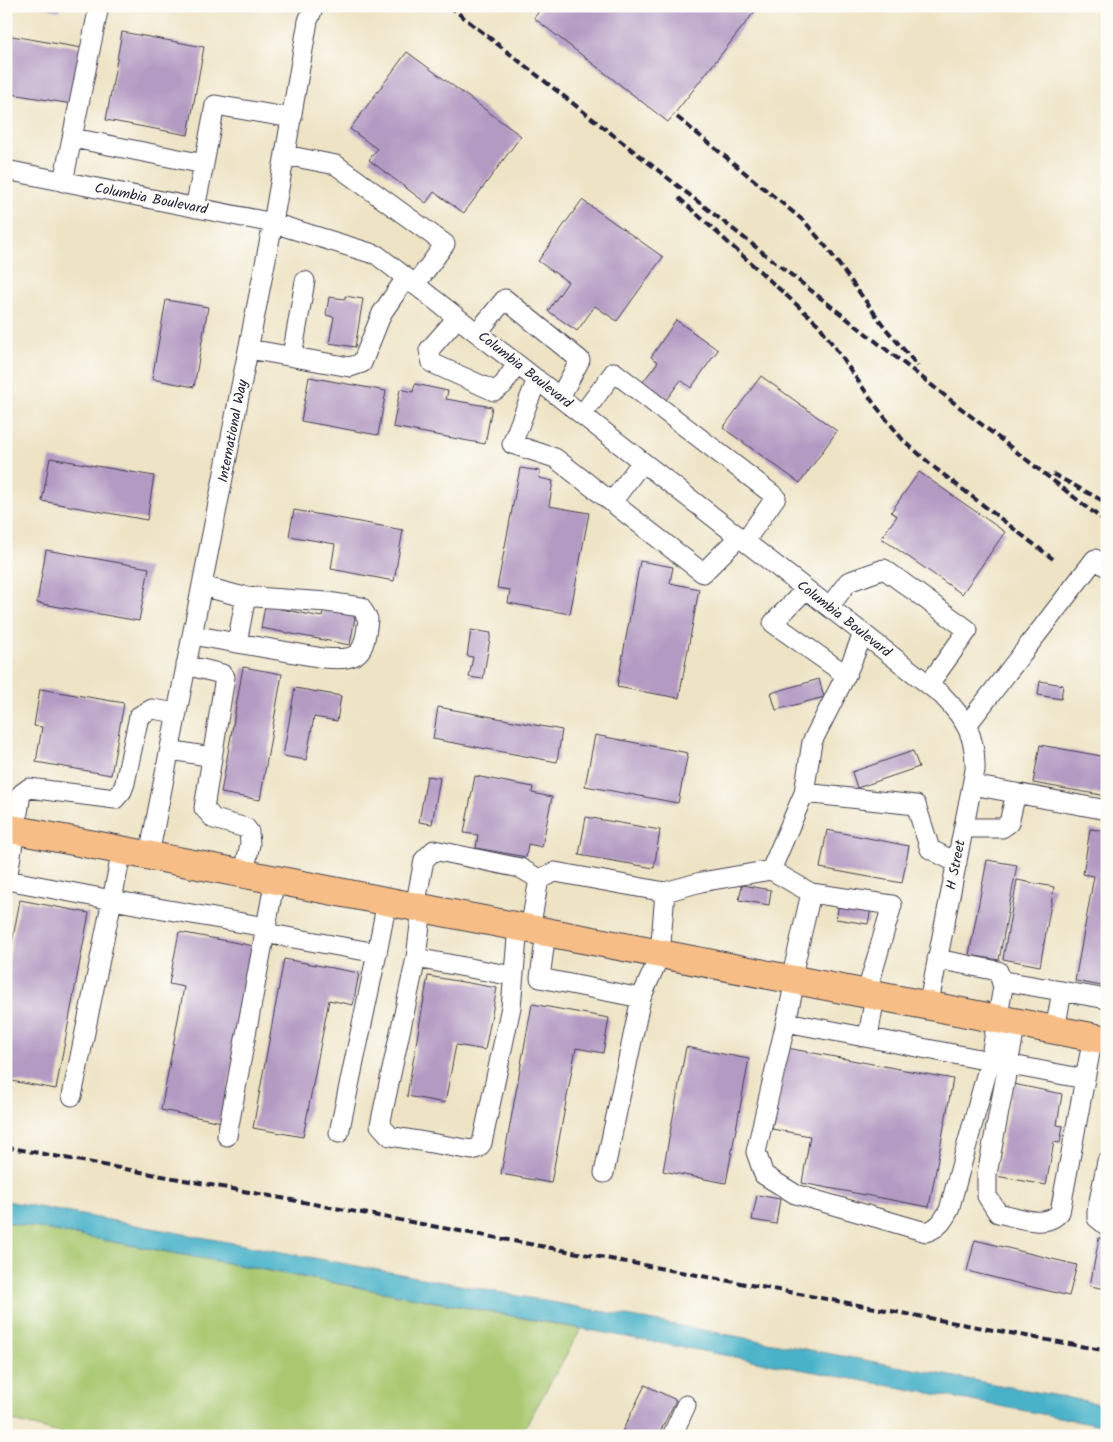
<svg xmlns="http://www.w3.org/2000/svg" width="1113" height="1442" font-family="Kalam,sans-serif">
	<rect width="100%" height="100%" fill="#fdfcf7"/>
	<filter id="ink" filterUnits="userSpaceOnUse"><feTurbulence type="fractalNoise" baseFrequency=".02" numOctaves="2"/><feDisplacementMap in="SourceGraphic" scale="10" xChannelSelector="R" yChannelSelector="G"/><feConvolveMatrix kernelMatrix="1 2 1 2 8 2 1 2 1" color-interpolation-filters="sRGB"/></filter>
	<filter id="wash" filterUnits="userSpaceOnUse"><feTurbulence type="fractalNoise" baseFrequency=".0096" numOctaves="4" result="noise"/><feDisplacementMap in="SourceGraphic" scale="20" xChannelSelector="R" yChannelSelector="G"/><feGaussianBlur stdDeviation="1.12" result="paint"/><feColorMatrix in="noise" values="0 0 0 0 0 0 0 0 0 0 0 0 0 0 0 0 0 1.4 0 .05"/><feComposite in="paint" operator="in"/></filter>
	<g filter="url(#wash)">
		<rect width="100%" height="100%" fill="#eee3c5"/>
		<path fill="#a9c870" stroke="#667556" d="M6,1222L581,1329L520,1436H72L6,1419Z"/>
		<path fill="#4ab2c9" stroke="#366a82" d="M6,1201L1107,1405V1426L6,1222Z"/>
		<g id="blocks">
			<path fill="#b39ac2" d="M39,6H60L59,11Z
				M543,6H759L668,122L534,18Z
				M122,32L204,47L188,135L106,120Z
				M6,35L82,48L72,104L6,93Z
				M407,52L521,136L464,213L434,192L426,203L369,160L377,149L350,129Z
				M582,200L663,257L617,321L595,306L577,331L548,311L568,282L538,261Z
				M345,296L363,299L355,347L329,343L334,317L326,315L329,297L345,299Z
				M166,300L208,307L194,387L152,379Z
				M676,320L718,350L691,388L681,380L666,400L642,383L658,362L651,357Z
				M761,376L837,431L800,483L723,428Z
				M309,377L386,391L378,435L301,421Z
				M415,384L448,391L446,399L492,407L485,444L393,427L400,389L413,392Z
				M50,458L154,476L147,520L42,501Z
				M520,468L540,471L539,478L553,481L549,506L589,513L570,614L508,603L510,590L497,588Z
				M919,472L1005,532L962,594L881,538L897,516L891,512Z
				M294,510L403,530L394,581L331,569L335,544L289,536Z
				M46,550L149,568L139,621L37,603Z
				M640,561L673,567L670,583L699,589L679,698L617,687Z
				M265,606L322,617L324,606L356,612L350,645L261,628Z
				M471,630L491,633L483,679L469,677L473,657L467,656Z
				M243,667L282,674L260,800L221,793Z
				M819,679L824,697L776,710L771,693Z
				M1040,681L1063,685L1061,699L1038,695Z
				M295,688L341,696L337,721L314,717L306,760L283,756Z
				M40,689L124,703L111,775L36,762L42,727L34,726Z
				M438,707L562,730L557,762L433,739Z
				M595,735L688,753L678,803L585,786Z
				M1040,745L1107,757V796L1033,783Z
				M913,751L919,767L857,788L852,772Z
				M427,776L440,778L432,824L419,822Z
				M475,776L533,787L532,793L552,797L542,847L528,844L526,857L476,848L478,835L464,833Z
				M586,817L660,830L654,868L579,855Z
				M1090,829L1107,831V987L1075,981L1094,876L1083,874Z
				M827,830L909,846L902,883L820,868Z
				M987,860L1017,865L999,960L969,955Z
				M1017,880L1054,887L1040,966L1003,959Z
				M742,885L771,890L769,905L739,900Z
				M20,900L89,913L56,1089L6,1080V975Z
				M839,904L871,909L868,924L836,919Z
				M179,932L254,946L222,1122L161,1110L184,987L169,984Z
				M284,959L359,973L353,1005L329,1000L303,1137L253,1128Z
				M428,976L497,988L485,1050L456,1045L445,1103L407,1096Z
				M532,1004L609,1018L603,1053L576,1048L551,1183L501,1174Z
				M686,1047L749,1059L726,1183L663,1171Z
				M787,1048L953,1079L929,1207L802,1183L810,1136L772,1129Z
				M1013,1084L1062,1094L1057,1125L1063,1126L1060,1143L1054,1142L1046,1185L996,1176Z
				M757,1195L780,1199L776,1224L752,1220Z
				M1099,1238L1107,1240V1289L1090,1286Z
				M975,1240L1077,1265L1069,1296L967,1271Z
				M645,1385L676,1400L658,1436H620Z"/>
		</g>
	</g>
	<g filter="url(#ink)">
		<use href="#blocks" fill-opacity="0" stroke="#413f50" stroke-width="1"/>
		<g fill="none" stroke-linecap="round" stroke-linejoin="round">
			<defs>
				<path id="minor" d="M73,138L204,164L195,208
					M285,155L336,165L445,244L415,285
					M204,164L215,105L292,118
					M6,170L273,223L377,255L942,695C965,719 976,735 975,770L928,1007
					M63,182L99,6
					M457,318L429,350L432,363L494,391L503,385L517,364
					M477,333L505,299L580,360L560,397
					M249,349L350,367L362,363L382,313L406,278
					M292,356L305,281
					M537,379L512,444L555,458L703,573L739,537
					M582,415L614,372L776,497L745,541
					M612,502L642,462
					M806,589L773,623L846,675
					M829,607L848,582L884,569L968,630L929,684
					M192,635L323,658C360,661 364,655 368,619L361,607L327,602L240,596L202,586
					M237,643L246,596
					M186,665L222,674L225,677L204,808L214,819L246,828L249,832L250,844L244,873
					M967,725L1095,559L1107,567
					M170,750L212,757
					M972,785L1107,810
					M804,793L812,742L847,673L863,634
					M964,828H1002L1009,823L1016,793
					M122,850L112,900L7,880L21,794L29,788L115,799L122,791L125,783L139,716L152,709L177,713
					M149,855L273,223L308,21L314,6
					M771,870L811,893L892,905L866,995
					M415,907L424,860L434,850L520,868L539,879
					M422,908L416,958L513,976
					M530,929L539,879L555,872L665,892L701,882L771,870L804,793L916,805L930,849L957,863
					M546,932L540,978L641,998L660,955L665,892
					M265,933L377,953L387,901
					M416,958L380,1125L390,1136L472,1150L478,1148L482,1143L511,1007L518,927
					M937,959L998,971L1003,987
					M791,980L811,893
					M795,981L786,1022L990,1061L1003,987L1010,982L1107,999
					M786,1022L756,1152L764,1175L795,1194L926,1232C939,1228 943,1221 949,1210L990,1061L1085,1079L1093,1037
					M1016,1023L987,1174V1196L998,1213C1018,1217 1045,1230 1060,1212L1085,1079
					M1055,1030L1062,991
					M868,1037L875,996
					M72,1096L112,900L266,927
					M339,1133L377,953
					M227,1136L275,879
					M1107,1161L1097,1211V1218L1107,1226
					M604,1173L641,998
					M672,1436L686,1405"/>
				<path id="highway" d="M6,828L1107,1040"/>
			</defs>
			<use href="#minor" stroke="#413f50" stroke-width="21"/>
			<use href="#highway" stroke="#413f50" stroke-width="30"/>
			<use href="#minor" stroke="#fff" stroke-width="19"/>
			<use href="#highway" stroke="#f6be86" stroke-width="28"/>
			<path stroke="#22223b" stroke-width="4" stroke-dasharray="8 4" stroke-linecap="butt" d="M449,6L1107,523
				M677,117L805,222L827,248L886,329L918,366
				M679,198L819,325L875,405L903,440L935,468L1053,559
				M1053,474L1107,503
				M6,1147L1107,1351"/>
		</g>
	</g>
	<g text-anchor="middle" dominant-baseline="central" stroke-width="5" stroke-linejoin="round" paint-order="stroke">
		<g font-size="14" fill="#22223b" stroke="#fdfcf7">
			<text transform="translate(151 199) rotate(11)">Columbia Boulevard</text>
			<text transform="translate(525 370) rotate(38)">Columbia Boulevard</text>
			<text transform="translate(233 431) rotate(-79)">International Way</text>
			<text transform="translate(844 619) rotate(38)">Columbia Boulevard</text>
			<text transform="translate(956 865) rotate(-79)">H Street</text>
		</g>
	</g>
	<rect width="1113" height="1442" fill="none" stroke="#fdfcf7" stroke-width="25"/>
</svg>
